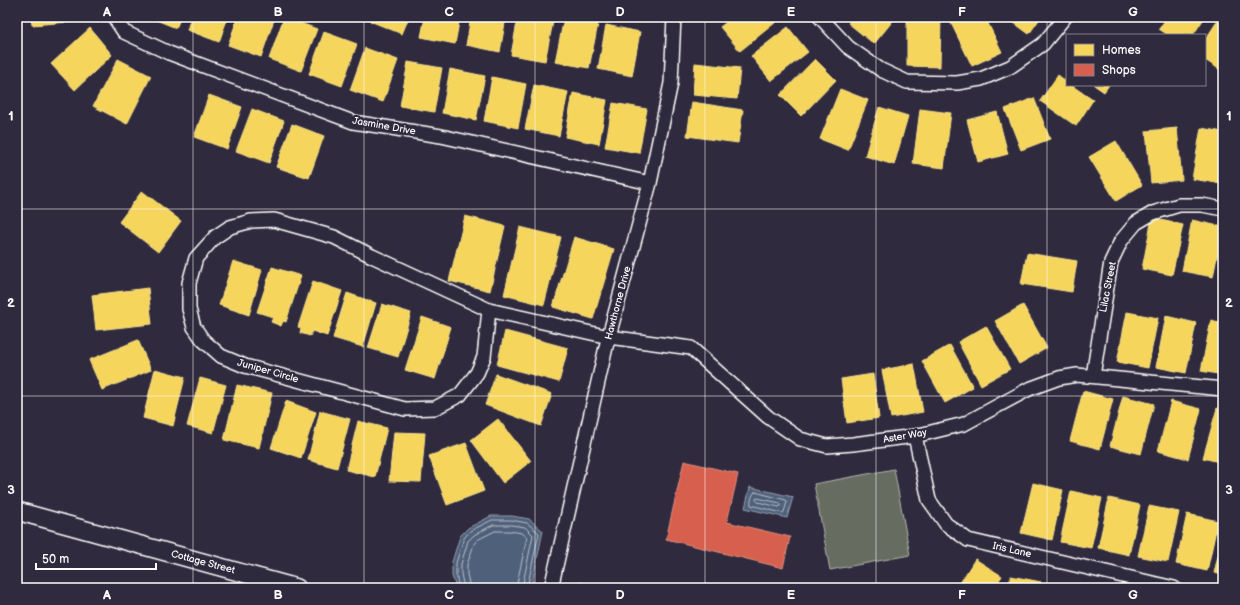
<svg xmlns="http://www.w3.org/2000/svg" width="1240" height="605" font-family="'Balsamiq Sans',sans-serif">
	<rect width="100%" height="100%" fill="#2f2a3d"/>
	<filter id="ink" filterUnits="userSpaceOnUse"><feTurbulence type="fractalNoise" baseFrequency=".025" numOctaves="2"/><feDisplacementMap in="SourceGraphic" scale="8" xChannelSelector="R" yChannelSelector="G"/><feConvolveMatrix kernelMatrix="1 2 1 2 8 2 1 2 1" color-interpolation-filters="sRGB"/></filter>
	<g filter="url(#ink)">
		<path fill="#666d60" stroke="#b2b6b0" d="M894,469L910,555L830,570L814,484Z"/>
		<path fill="#50617a" stroke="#96a0af" d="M750,487L793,497L787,518L745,508Z
			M491,516H512L529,519L543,531L531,588H456L452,576V562L460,536L468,528Z
			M581,582L602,588H574Z"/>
		<path fill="#f6d55c" stroke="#f9e28d" d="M31,17H81V21L32,25Z
			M149,17H181L176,28Z
			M191,17H228L219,42L187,30Z
			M238,17H275L261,57L228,45Z
			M284,17L317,29L301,71L269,59Z
			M372,17H409L402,34L370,21Z
			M425,17H460L455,44L421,37Z
			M471,17H506L500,52L466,45Z
			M518,17H554L545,61L511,55Z
			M733,17H780L781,18L740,51L720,27Z
			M853,17H896L874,44L848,23Z
			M907,17H941L940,67L907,66Z
			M954,17H985L1002,52L972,66L949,19Z
			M1006,17H1041L1029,34Z
			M1167,17H1205L1193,35H1168L1159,29Z
			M1220,17H1223V69L1222,71L1205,60V40Z
			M564,18L598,24L589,68L555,62Z
			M606,25L640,32L632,76L598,69Z
			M788,27L808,52L771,81L751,56Z
			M90,28L112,55L75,90L51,64Z
			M324,32L357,44L342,86L309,74Z
			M365,48L398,60L383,102L350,90Z
			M118,59L151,76L127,124L93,106Z
			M815,59L836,80L801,116L780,95Z
			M408,62L442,68L434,112L400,106Z
			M695,63L740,68L737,99L693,95Z
			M450,69L485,76L476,120L442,113Z
			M1058,75L1067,82V85H1071L1093,100L1076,126L1040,101Z
			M492,77L526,84L518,128L484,121Z
			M534,85L568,92L559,136L525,129Z
			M1094,85H1109L1104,92Z
			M840,89L868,100L848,150L820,139Z
			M573,93L607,100L599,144L565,137Z
			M209,95L242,107L227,149L194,137Z
			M1034,98L1050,139L1021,150L1005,109Z
			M692,102L743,110L738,143L687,136Z
			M613,103L647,109L639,153L605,147Z
			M879,107L908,116L894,165L865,156Z
			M252,109L284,121L269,163L236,151Z
			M920,109L951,113L944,168L913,164Z
			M997,112L1008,154L978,162L967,120Z
			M292,124L324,136L309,178L276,167Z
			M1177,128L1182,180L1151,183L1146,131Z
			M1201,128L1223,132V184L1192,179Z
			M1116,141L1142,185L1116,201L1089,157Z
			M142,191L181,221L158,252L119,222Z
			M465,216L505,226L490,291L449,281Z
			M1152,218L1183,225L1172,275L1142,269Z
			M1192,220L1223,227L1213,277L1182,271Z
			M520,227L561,237L544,305L504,295Z
			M574,237L614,249L593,319L553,307Z
			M1027,253L1077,261L1072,292L1021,284Z
			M233,261L262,270L249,315L219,305Z
			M272,267L301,276L286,322L283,321L281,326L271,322L273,317L257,312Z
			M313,281L342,291L327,336L312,331L310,336L300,333L301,328L298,327Z
			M148,288L152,324L96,330L92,295Z
			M347,293L376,303L363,347L333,338Z
			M382,304L411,313L398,357L368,348Z
			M1023,305L1047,348L1019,364L995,321Z
			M1127,312L1158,318L1148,368L1117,362Z
			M1166,316L1196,323L1186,373L1156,367Z
			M422,317L451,327L435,379L405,370Z
			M1211,320L1223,323V375L1201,371Z
			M986,326L1010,369L981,385L958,342Z
			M505,331L568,348L559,382L497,365Z
			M138,340L151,370L102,390L89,360Z
			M950,345L973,387L945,403L922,361Z
			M914,364L923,412L891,418L882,370Z
			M155,369L185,377L173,426L143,418Z
			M496,374L552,394L541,426L485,405Z
			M873,374L879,418L847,423L841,379Z
			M200,378L226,385L213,433L187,426Z
			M237,385L272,393L259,448L224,440Z
			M1083,391L1113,399L1100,449L1070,441Z
			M1123,396L1154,404L1141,454L1110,446Z
			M286,401L316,412L301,458L271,448Z
			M1171,401L1201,409L1188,459L1158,451Z
			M1217,408L1223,410V463L1203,458Z
			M320,411L350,419L337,468L308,460Z
			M498,419L531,461L503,483L471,440Z
			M358,421L387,428L375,477L346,470Z
			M394,432L425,433L421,482L389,481Z
			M466,443L484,491L447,505L429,456Z
			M1033,483L1063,490L1052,540L1021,533Z
			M1071,491L1102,498L1091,548L1060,542Z
			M1109,498L1140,505L1129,555L1098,548Z
			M1149,506L1179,512L1168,562L1138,556Z
			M1187,514L1218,521L1207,571L1176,564Z
			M1223,534V575L1214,573Z
			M975,559L1002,576L994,588H957Z
			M1011,576L1041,582L1040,588H1008Z
			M1049,583L1071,588H1048Z"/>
		<path fill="#d6604d" stroke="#e29082" d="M684,461L738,474L727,522L790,537L783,568L666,539Z"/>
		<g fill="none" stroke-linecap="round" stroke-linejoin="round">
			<path stroke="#b9c0ca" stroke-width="1" d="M755,492L786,500L787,502L784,512L782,513L751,505C750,502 752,494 755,492Z
				M757,498L780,503L781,506L779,507L758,502L756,500Z
				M459,588L456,575V563L464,538L470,531L492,520H511L527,523L539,533L527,588
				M464,588L461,574V564L468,541L474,535L493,525H511L525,527L533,535L522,588
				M470,588L467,574V565L474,544L477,540L495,531H510L522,533L527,537L516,588"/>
			<defs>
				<path id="minor" d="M114,17L124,32L169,53L353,122L441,136L650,183
					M820,17L848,47L881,70L907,82L957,83L981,79L1010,67L1043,44L1065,17
					M489,310L484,357L477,373L460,395L435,408L405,409L245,366L221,356L203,340L194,327L189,309V283L196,258L215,237L230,227L251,221L274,220L334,237L372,256L489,310L609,337L691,348L768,417L800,439L827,446L853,444L915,436L964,424L1029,389L1059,378L1077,375L1223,389
					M1093,376L1111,262L1121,241L1136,223L1153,213L1179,205H1202L1223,209
					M915,436L929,500L946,524L968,540L1174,588
					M551,588L606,347L650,183L671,83L674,17"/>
				<path id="tertiary" d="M17,511L297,588"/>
			</defs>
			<use href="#minor" stroke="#fff" stroke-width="16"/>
			<use href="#tertiary" stroke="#fff" stroke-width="20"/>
			<use href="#minor" stroke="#2f2a3d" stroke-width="13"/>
			<use href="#tertiary" stroke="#2f2a3d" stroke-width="17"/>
		</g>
	</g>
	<path fill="none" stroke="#fff" stroke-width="1" stroke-opacity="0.55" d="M193,17V588M364,17V588M535,17V588M705,17V588M876,17V588M1047,17V588M17,209H1223M17,396H1223"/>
	<g text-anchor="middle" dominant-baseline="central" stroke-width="4" stroke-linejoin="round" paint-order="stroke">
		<g font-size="10" fill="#fff" stroke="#2f2a3d">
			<text transform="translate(384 126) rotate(10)">Jasmine Drive</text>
			<text transform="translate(1108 287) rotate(-79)">Lilac Street</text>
			<text transform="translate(618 303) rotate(-75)">Hawthorne Drive</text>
			<text transform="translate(268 371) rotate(16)">Juniper Circle</text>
			<text transform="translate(905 436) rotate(-10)">Aster Way</text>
			<text transform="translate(1012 550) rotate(13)">Iris Lane</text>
			<text transform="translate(203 562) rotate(15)">Cottage Street</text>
		</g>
	</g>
	<rect width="1240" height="605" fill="none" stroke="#2f2a3d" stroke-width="44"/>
	<rect x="1066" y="34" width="140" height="52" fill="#2f2a3d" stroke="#827f8b"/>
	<rect x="1074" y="44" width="20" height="12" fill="#f6d55c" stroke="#827f8b"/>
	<text x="1102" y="54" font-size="12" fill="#ffffff">Homes</text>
	<rect x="1074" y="64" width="20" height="12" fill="#d6604d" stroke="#827f8b"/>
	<text x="1102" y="74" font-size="12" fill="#ffffff">Shops</text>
	<path d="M36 563v6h120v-6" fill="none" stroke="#ffffff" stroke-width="2"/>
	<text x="42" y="563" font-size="12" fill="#ffffff" stroke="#2f2a3d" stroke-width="3" paint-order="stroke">50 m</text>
	<rect x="22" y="22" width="1196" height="561" fill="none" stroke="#fff" stroke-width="1.5"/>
	<g font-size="13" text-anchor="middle" font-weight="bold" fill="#fff">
		<text x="107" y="16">A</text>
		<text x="278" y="16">B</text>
		<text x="449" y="16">C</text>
		<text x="620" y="16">D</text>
		<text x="791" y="16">E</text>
		<text x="962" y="16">F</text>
		<text x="1133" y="16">G</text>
		<text x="11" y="120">1</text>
		<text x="1229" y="120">1</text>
		<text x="11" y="307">2</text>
		<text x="1229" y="307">2</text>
		<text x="11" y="494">3</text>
		<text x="1229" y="494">3</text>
		<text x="107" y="599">A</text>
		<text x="278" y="599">B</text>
		<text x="449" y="599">C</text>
		<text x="620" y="599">D</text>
		<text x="791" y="599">E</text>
		<text x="962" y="599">F</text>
		<text x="1133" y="599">G</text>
	</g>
</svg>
